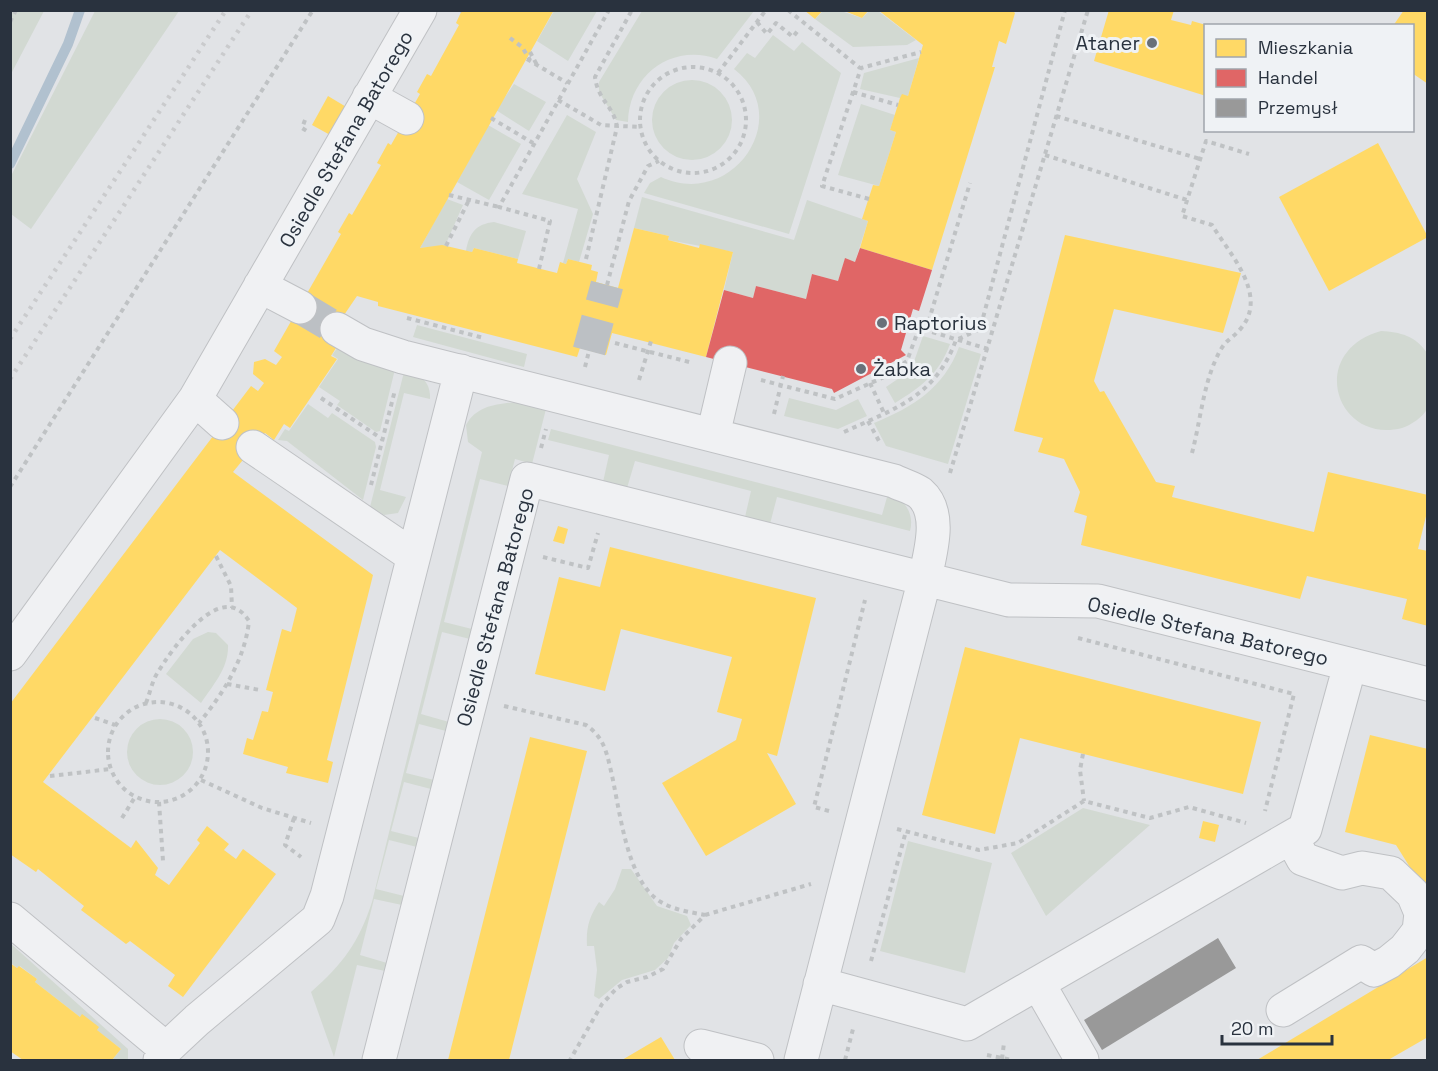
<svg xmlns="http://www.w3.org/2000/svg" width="1438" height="1071" font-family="'Space Grotesk',sans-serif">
	<rect width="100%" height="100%" fill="#e1e3e6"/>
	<path fill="#d2d9d2" d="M11,10L44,11L11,74L10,11Z
		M95,11H179L31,229L11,214V176Z
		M554,11H597L568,61L537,41Z
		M642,11H754L717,59C672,43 629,75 628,122L616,120L599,92V82Z
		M823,11H841L862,18L869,11H878L916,40L907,45L853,47L815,19Z
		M773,35L794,51L802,42L841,73L789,234L644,193L650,183L661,177C733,210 796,116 734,69L747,53L755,58Z
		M919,58L908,96L900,98L860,89L864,73Z
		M652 120a40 40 0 1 1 80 0a40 40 0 1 1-80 0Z
		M514,84L546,102L529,131L496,110Z
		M861,104L895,115L890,130L896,132L879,186L838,175Z
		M567,115L596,132L577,179L593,214L579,262L568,259L566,264L563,263L578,209L522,194Z
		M488,125L521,144L489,200L457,182Z
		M642,197L794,240L807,200L868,221L855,262L845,259L838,281L812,274L806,299L756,286L753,298L724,290L733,252L668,240L669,236L634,228Z
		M447,199L463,205L445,246L420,248Z
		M494,222L526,231L518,259L474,248L472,252L466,251C469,233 476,224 494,222Z
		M417,325L527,354L524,367L413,337Z
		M1381,331C1400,332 1416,336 1427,353C1428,366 1431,398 1427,409C1423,417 1411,425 1402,428C1336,445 1306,352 1381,331Z
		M923,336L950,344C939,374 921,387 895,403L886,387L911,370Z
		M341,343L396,365L380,431L376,432L337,405L340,401L319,387L338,359L332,355Z
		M959,347L981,354L948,464L886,446L874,423C913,407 944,388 959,347Z
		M405,368C420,375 431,381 430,399L404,393L380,490L406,497L398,513L384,515L370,507Z
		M789,398L836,410L858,399L867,416L838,429L784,416Z
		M517,402L546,409L532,464L515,459L508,486L480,479L444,622L472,629L470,639L442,632L421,714L449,722L446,731L419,724L406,773L434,780L431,789L404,782L391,831L419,838L417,847L389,840L376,889L404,896L402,905L374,899L360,955L387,963L385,971L357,965L334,1057L311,992C343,964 359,942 372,902L482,452L468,442L466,425C477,405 497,404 517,402Z
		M308,404L328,418L332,413L375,442L376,447L363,500L287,441L278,440L285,429L289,431Z
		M551,429L882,515L889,490C903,500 915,512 910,531L777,497L770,524L745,517L751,491L635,461L627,488L603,482L609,455L548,440Z
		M208,632L216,633L228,645C229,668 213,685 201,703L166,674L193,639Z
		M127 752a33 33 0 1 1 66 0a33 33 0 1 1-66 0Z
		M1083,808L1150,825L1046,916L1011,853Z
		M908,841L992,863L965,973L880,951Z
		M622,869H631L657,906L687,916L691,925L674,943L668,958L655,970L622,980L599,999L594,996L597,970L594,946H587C586,928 589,917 599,902L604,906L615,889Z
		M10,943L128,1049V1060H112L121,1049L35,982L37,979L20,966L17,968L11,963Z"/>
	<path fill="#ffd966" d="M462,10H554L420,248L442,245L472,252L474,248L518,259L517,263L557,273L560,262L566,264L568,259L592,265L591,270L598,272L596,282L618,288L634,228L669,236L668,240L699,248L700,244L733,252L706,357L612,333L606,355L580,348L577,357L378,306V302L357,296L342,318L341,340L331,356L337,359L290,428L284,424L274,440L265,433L233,472L373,575L327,760L333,762L328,783L286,773L288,767L243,754L247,738L253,740L262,711L268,712L273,692L266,690L282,629L291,632L297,608L220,550L43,782L131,848L136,840L158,868L155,875L169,885L200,843L197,840L207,826L229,844L224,850L236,859L243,849L276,874L183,997L168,986L175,975L130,941L126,944L81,910L84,906L38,869L36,872L10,854V704L251,386L258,391L264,383L253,374L254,362L265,359L276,365L282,357L274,351L341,234L338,232L349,213L352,215L381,165L377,163L388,143L391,145L420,94L417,92L427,74L431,76L459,25L456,23Z
		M804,10H823L815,19Z
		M842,10H869L862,18Z
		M878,10H1012L1015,13L1006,44L999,41L992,67H995L932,270L860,248L868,221L862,219L873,185L879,186L896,132L890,130L900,98L902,94L908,96L923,45Z
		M1109,10H1174L1171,20L1191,25L1192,21L1206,25V96L1094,61Z
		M1404,10H1428V84L1412,73V26H1393Z
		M328,96L348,108L332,136L312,125Z
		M1378,143L1428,237L1329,291L1279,197Z
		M1065,235L1241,273L1223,333L1114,309L1094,381L1100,392L1104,391L1156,482L1175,486L1172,497L1314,532L1328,472L1428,495V508L1418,549L1428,551V626L1402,619L1407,599L1307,576L1300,599L1081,545L1087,516L1074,512L1080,492L1064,459L1038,452L1043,438L1014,431Z
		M558,526L568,529L564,544L553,541Z
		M610,547L816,598L777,756L767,753L796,804L706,856L662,783L736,740L742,719L717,712L732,657L621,629L605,691L535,674L559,577L600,587Z
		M965,647L1261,722L1243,794L1020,738L995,834L922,815Z
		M1370,735L1428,749V896L1396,845L1345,832Z
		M530,737L587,751L509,1060H448Z
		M1203,821L1219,825L1215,842L1199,838Z
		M1428,957V1037L1388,1060H1257Z
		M10,963L17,968L19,966L37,979L35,982L80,1017L82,1014L99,1027L97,1030L121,1049L112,1060H23L10,1051Z
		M661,1037L675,1060H622Z"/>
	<path fill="#e06666" d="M860,248L932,270L919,311L913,309L901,350L906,355L834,393L832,389L706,357L724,290L753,298L756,286L806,299L812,274L838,281L845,258L855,262Z"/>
	<path fill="#999" d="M1218,938L1236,968L1102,1050L1084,1020Z"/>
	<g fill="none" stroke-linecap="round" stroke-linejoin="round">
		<path stroke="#b1c1cf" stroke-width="10" d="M10,164L68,44L80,10"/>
		<path stroke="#bcc0c4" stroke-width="33" stroke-dasharray="33 16" stroke-linecap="butt" d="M300,307L337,329
			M589,351L607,285"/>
		<defs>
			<path id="minor" d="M369,97L407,118
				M260,286L300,307
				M337,329L363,344L403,357L894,481C902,485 913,488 920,493C943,513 930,553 925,578L801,1060
				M195,399L222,423
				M713,435L730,363
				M253,447L413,556
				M10,654L195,399L420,10
				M10,919L166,1049
				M1038,983L1082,1060
				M820,984L967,1024L1291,837L1305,829L1350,665
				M1283,1010L1361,962L1374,970L1389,962L1405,949L1419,931L1421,913L1413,894L1391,873L1362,868L1342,873L1303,859L1291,837
				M701,1046L757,1060
				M160,1060L166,1049L197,1020L318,919L327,896L461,371
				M379,1060L527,479L1009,600L1098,601L1428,684"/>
		</defs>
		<use href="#minor" stroke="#bfc1c4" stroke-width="35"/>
		<path stroke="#bfc2c4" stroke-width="4" stroke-dasharray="4.5 4.5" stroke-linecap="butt" d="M460,10L462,11
			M788,10L860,68
			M10,22L16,10
			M757,22L767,34L776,23L793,37L799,29
			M510,38L522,47L530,60
			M530,52L537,65
			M527,59L567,83
			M640 120a53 53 0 1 1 106 0a53 53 0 1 1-106 0Z
			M718,73L766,10
			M853,92L898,105
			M558,100L601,125L640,127
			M1056,116L1200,159
			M491,118L533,143
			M305,120L302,128L310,133
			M1045,155L1187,200
			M449,195L499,207
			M869,199L822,186L861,68L921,52
			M446,246L469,200
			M586,259L617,127C614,106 598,101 595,77L632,10
			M539,269L550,221L499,207L609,10
			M607,285L629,201L648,166L659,161
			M407,318L484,338
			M926,330L970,183
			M615,343L693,363
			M585,367L589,351
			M639,380L651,341
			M761,380L835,399L882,378L907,361L919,328L988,349
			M870,383L884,413
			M321,398L382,439
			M774,414L783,376
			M868,421L879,441
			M844,432C896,408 935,397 956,340L980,329L1065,10
			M541,448L546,429
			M1192,453C1200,423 1203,387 1216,359C1225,338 1231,341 1242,327C1268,294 1229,253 1212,225L1182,216L1206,141L1249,154
			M950,473L1088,10
			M371,485L395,390
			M10,487L313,10
			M216,556L231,586L232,608
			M543,557L588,568L598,533
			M1078,638L1294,694L1265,811
			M227,684L260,690
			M108 752a50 50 0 1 1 100 0a50 50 0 1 1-100 0Z
			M146,703C150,693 152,681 158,672C172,649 222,577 249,621C245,659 223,694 199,723
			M504,706L586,725C602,736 606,749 610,767C620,806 625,881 661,902C674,910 690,912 705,915L681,939L663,969L647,977L627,982L617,988L602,1004L570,1060
			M95,718L115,725
			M1083,754L1080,770L1084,801
			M50,776L111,769
			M201,780L262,808L311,823
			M159,802L163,861
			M829,811L814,807L865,600
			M122,818L135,797
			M294,818L285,845L301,857
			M897,829L979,850L1018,843L1084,801L1150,818L1189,807L1246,823
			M705,915L811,884
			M871,961L906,831
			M987,1055L1012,1060
			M1002,1059L1004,1043
			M845,1060L853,1029"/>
		<use href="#minor" stroke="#f0f1f3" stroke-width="33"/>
		<path stroke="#cacbcd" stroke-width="4.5" stroke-dasharray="3 6" stroke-linecap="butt" d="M10,339L226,10
			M10,379L252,10"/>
	</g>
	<g fill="#697079" stroke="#eff2f5" stroke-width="2">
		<circle cx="1152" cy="43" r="6"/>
		<circle cx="882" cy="323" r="6"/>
		<circle cx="861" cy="369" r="6"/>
	</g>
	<g text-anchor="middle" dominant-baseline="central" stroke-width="6" stroke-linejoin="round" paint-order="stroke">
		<g font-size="20" fill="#29323e" stroke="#eff2f5" text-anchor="start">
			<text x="1140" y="43" text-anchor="end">Ataner</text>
			<text x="894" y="323">Raptorius</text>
			<text x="873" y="369">Żabka</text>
		</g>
		<g font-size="20" fill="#29323e" stroke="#eff2f5">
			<text transform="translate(346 139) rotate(-60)">Osiedle Stefana Batorego</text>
			<text transform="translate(495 607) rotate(-75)">Osiedle Stefana Batorego</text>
			<text transform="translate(1208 631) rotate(13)">Osiedle Stefana Batorego</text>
		</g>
	</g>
	<rect width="1438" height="1071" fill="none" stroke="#29323e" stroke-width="24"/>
	<rect x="1204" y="24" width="210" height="108" fill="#eff2f5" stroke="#a0a5ac" stroke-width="1.5"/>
	<rect x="1216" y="39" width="30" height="18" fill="#ffd966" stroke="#a0a5ac" stroke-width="1.5"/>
	<text x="1258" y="54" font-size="18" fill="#29323e">Mieszkania</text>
	<rect x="1216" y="69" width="30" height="18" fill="#e06666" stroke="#a0a5ac" stroke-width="1.5"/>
	<text x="1258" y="84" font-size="18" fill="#29323e">Handel</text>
	<rect x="1216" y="99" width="30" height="18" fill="#999999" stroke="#a0a5ac" stroke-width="1.5"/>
	<text x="1258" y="114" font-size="18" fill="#29323e">Przemysł</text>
	<path d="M1222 1035v9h110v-9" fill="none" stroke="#29323e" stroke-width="3"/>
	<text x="1231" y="1035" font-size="18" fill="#29323e" stroke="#eff2f5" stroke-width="4.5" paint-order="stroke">20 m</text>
</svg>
